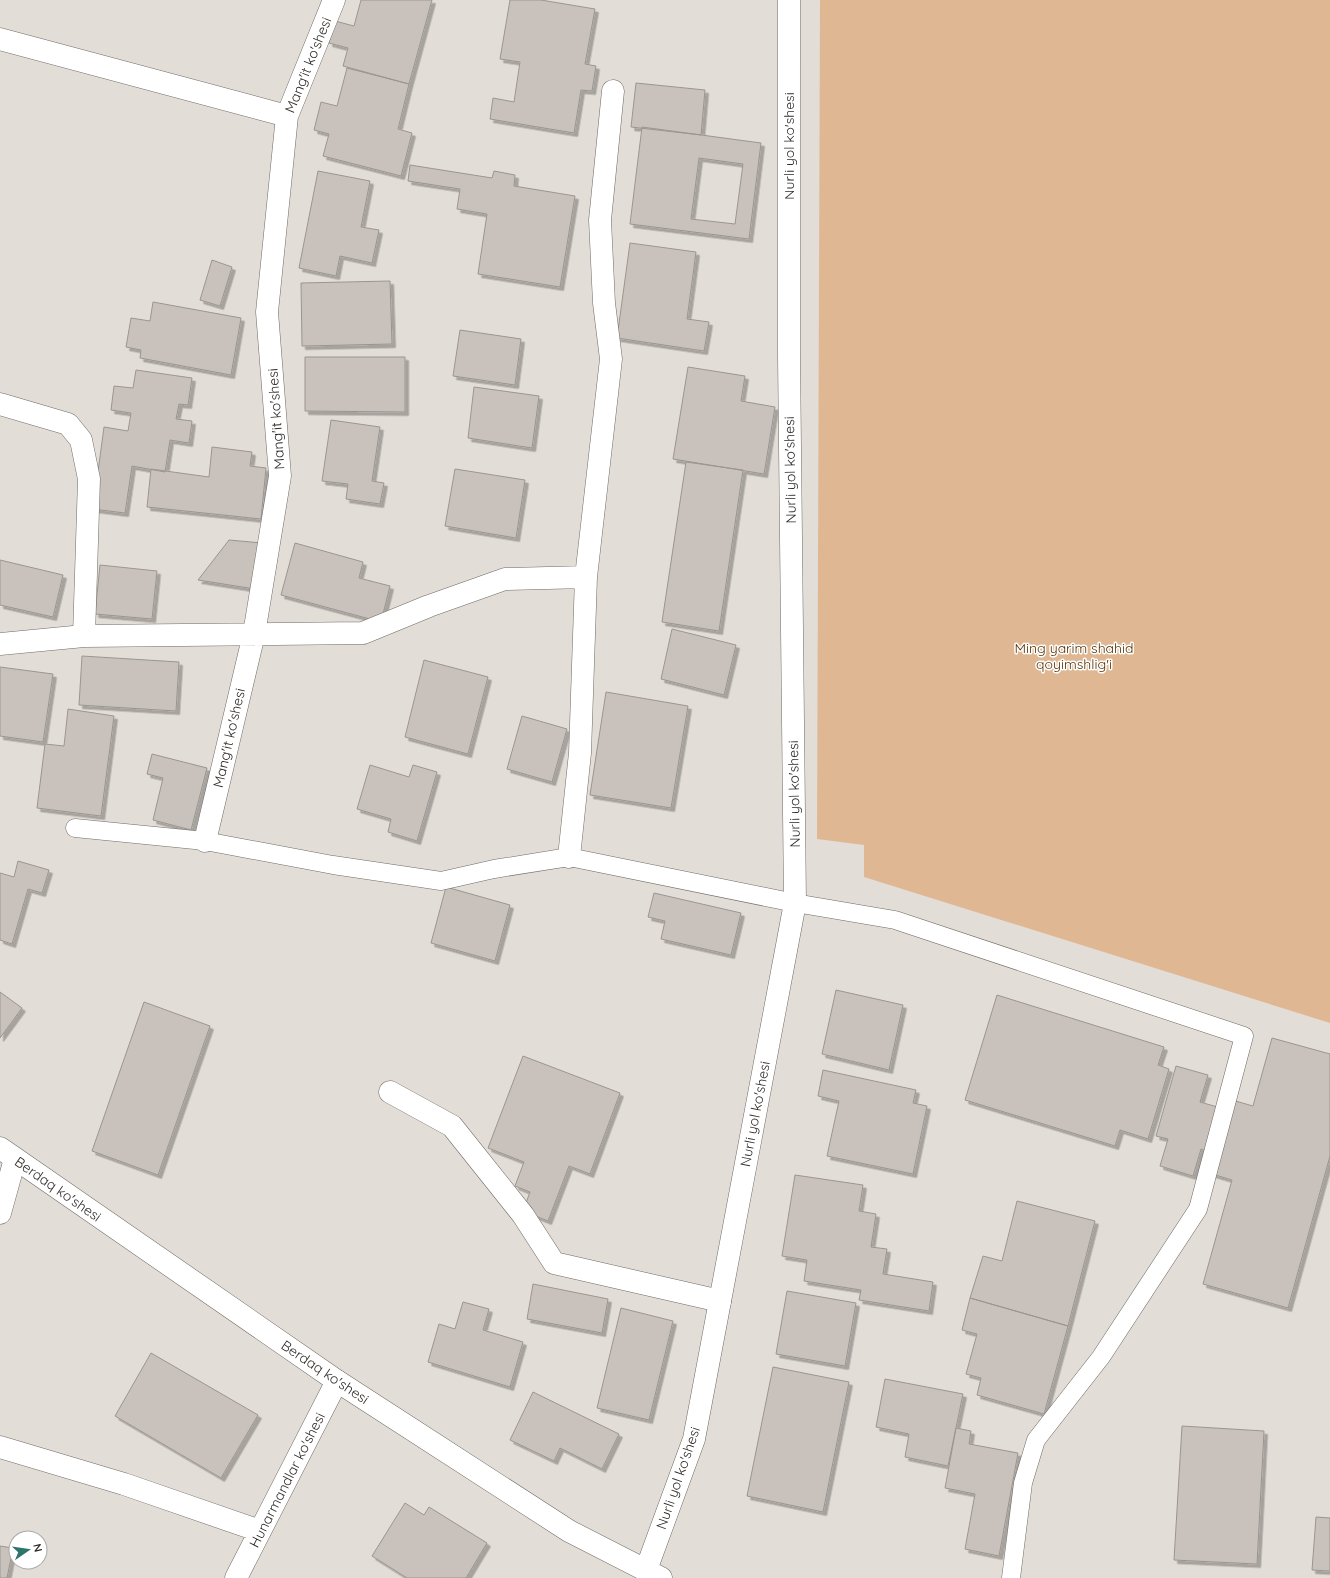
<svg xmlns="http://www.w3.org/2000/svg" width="1330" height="1578" font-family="Quicksand,sans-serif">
	<defs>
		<filter id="shadow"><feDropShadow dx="3.5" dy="3.5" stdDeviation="0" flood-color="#0004"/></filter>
	</defs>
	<rect width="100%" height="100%" fill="#e3ddd7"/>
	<path fill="#dfb893" d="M820,0H1330V1023L864,877V845L817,839Z"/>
	<path fill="#c9c2bc" stroke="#9b9590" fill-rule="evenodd" filter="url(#shadow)" d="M361,0H432L409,84L343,66L348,48L329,43L335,21L354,26Z
		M510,0H541L595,9L585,64L596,66L592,91L581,90L574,133L490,119L493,98L514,102L520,62L500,59Z
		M347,68L409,84L398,129L412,133L401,176L323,156L329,134L314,130L321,102L337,106Z
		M636,83L705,90L701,135L631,127Z
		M642,127L761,143L749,239L630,224ZM699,158L743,164L735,224L691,219Z
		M410,165L492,178L494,171L515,175L514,186L575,196L560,287L478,274L487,214L457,209L460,189L408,181Z
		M318,171L370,181L361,227L379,230L372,263L340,256L336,276L299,268Z
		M630,243L696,252L687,319L709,322L704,351L617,338Z
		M212,260L232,267L220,306L200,300Z
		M390,281L392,344L302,346L301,283Z
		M153,302L241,318L231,375L140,358L141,350L126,347L131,318L150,321Z
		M460,330L521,339L515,385L453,376Z
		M305,357H405V412L305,411Z
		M688,367L745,376L741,401L775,407L764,474L673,459Z
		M136,370L192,378L188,405L179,404L176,419L192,421L189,443L170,440L165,472L132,466L125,513L93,509L104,427L128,431L131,413L111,410L114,386L133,388Z
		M474,387L539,396L532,448L468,438Z
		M331,420L380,427L372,481L384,483L380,504L346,499L348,484L322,481Z
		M212,447L252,452L250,466L266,468L261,519L147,507L151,469L209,477Z
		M686,462L743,470L719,631L662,622Z
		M455,469L525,480L516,538L445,526Z
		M229,540L262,543L255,589L198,580Z
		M295,543L363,562L359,578L390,586L381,622L281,595Z
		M0,560L63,575L53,617L0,605Z
		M100,565L157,571L152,619L95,614Z
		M672,629L736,645L724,695L661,679Z
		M82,656L179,662L176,711L79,705Z
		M424,660L488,677L468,754L405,737Z
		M0,667L53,674L43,742L0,736Z
		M606,692L688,706L671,808L590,795Z
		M68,709L114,716L101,816L37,808L45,744L64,746Z
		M522,716L567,729L552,782L507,769Z
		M152,754L207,768L191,830L153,820L163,778L147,774Z
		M370,765L409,777L413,765L437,772L417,841L388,832L391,819L357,809Z
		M18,861L49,870L42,893L28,889L12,944L0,940V873L14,877Z
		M446,887L510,905L495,961L431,943Z
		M654,893L741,913L731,955L661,939L665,921L648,917Z
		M836,990L903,1005L889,1070L822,1054Z
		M0,992L22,1008L0,1038Z
		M997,995L1164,1047L1158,1065L1169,1069L1148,1139L1120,1130L1115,1146L965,1100Z
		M144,1002L210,1026L158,1175L92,1151Z
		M1272,1038L1330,1054V1156L1288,1308L1203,1284L1232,1180L1212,1174L1232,1100L1253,1106Z
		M523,1056L620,1093L590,1174L569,1166L548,1221L523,1211L530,1192L515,1186L524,1162L488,1148Z
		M1176,1066L1208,1075L1200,1102L1221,1108L1209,1152L1201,1149L1193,1176L1160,1166L1168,1139L1156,1136Z
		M823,1070L916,1090L913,1103L927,1106L913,1174L827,1156L839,1101L818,1096Z
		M795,1175L863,1185L859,1211L876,1214L871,1247L887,1249L883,1274L933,1282L929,1311L859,1300L861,1290L804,1281L807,1260L782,1256Z
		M1017,1201L1095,1221L1068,1326L970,1298L983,1256L1002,1261Z
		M533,1284L608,1299L602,1333L527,1319Z
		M787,1291L856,1303L845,1366L776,1354Z
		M970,1298L1068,1326L1044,1414L977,1395L981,1378L966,1374L977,1334L962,1330Z
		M463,1302L489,1309L483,1330L523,1342L510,1387L428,1362L439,1324L455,1329Z
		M621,1308L673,1321L649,1420L597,1408Z
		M151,1353L258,1415L221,1478L115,1416Z
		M773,1367L849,1382L823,1512L747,1496Z
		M885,1379L963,1394L948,1466L905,1457L909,1434L876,1427Z
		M533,1392L619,1434L602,1469L560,1448L554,1461L510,1440Z
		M1182,1426L1264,1431L1257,1564L1174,1560Z
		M956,1428L971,1431L969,1444L1018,1453L999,1556L965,1549L975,1494L945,1488Z
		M405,1503L424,1515L429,1507L487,1543L466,1578H407L372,1556Z
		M1316,1517L1330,1518V1571L1312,1570Z
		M0,1546L13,1548L7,1578H0Z"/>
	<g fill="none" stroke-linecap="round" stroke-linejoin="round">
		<defs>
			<path id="lane" d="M75,828L205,841L333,865L441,881L494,869L569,857L795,903L895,920L1244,1036L1198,1209L1101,1357L1036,1440L1023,1483L1011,1578"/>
			<path id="street" d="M0,39L287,116
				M0,404L68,424L81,440L89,479L84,636
				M0,644L84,636L363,633L429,606L505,579L586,577
				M205,841L254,634L280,476L267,312L287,116L334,0
				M569,857L580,753L586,577L611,359L604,303L600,220L613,91
				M390,1092L452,1126L523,1215L554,1263L720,1301
				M0,1213L15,1159
				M0,1447L124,1484L260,1531
				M236,1578L337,1381"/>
			<path id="secondary" d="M0,1148L337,1381L569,1531L661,1578
				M646,1570L694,1439L795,903L789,356V0"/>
		</defs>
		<use href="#lane" stroke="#706b66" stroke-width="19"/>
		<use href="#street" stroke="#706b66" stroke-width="23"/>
		<use href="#secondary" stroke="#706b66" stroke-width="23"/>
		<use href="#lane" stroke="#fff" stroke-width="18"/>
		<use href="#street" stroke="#fff" stroke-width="22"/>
		<use href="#secondary" stroke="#fff" stroke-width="22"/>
	</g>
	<g text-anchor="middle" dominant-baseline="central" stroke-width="3" stroke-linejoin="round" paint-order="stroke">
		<g font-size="14" fill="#2e2b29" stroke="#fff">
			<text transform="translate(308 65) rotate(-68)">Mang'it ko'shesi</text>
			<text transform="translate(789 146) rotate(-90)">Nurli yol ko'shesi</text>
			<text transform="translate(276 419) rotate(-94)">Mang'it ko'shesi</text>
			<text transform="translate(790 470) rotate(-91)">Nurli yol ko'shesi</text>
			<text transform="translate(229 738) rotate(-77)">Mang'it ko'shesi</text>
			<text transform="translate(794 794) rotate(-91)">Nurli yol ko'shesi</text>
			<text transform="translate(755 1114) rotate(-79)">Nurli yol ko'shesi</text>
			<text transform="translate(58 1189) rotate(35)">Berdaq ko'shesi</text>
			<text transform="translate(325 1372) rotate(34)">Berdaq ko'shesi</text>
			<text transform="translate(678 1478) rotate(-71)">Nurli yol ko'shesi</text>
			<text transform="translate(287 1480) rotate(-63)">Hunarmandlar ko'shesi</text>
		</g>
		<g font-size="14" fill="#563205" stroke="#fff">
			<text x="1074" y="648">Ming yarim shahid<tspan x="1074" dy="16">qoyimshlig'i</tspan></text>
		</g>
	</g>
	<g transform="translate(28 1550) rotate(77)"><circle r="19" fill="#ffffff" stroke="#abaaa9"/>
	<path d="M0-3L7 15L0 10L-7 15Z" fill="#2c746c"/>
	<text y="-6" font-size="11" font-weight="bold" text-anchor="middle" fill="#2e2b29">N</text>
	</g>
</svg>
